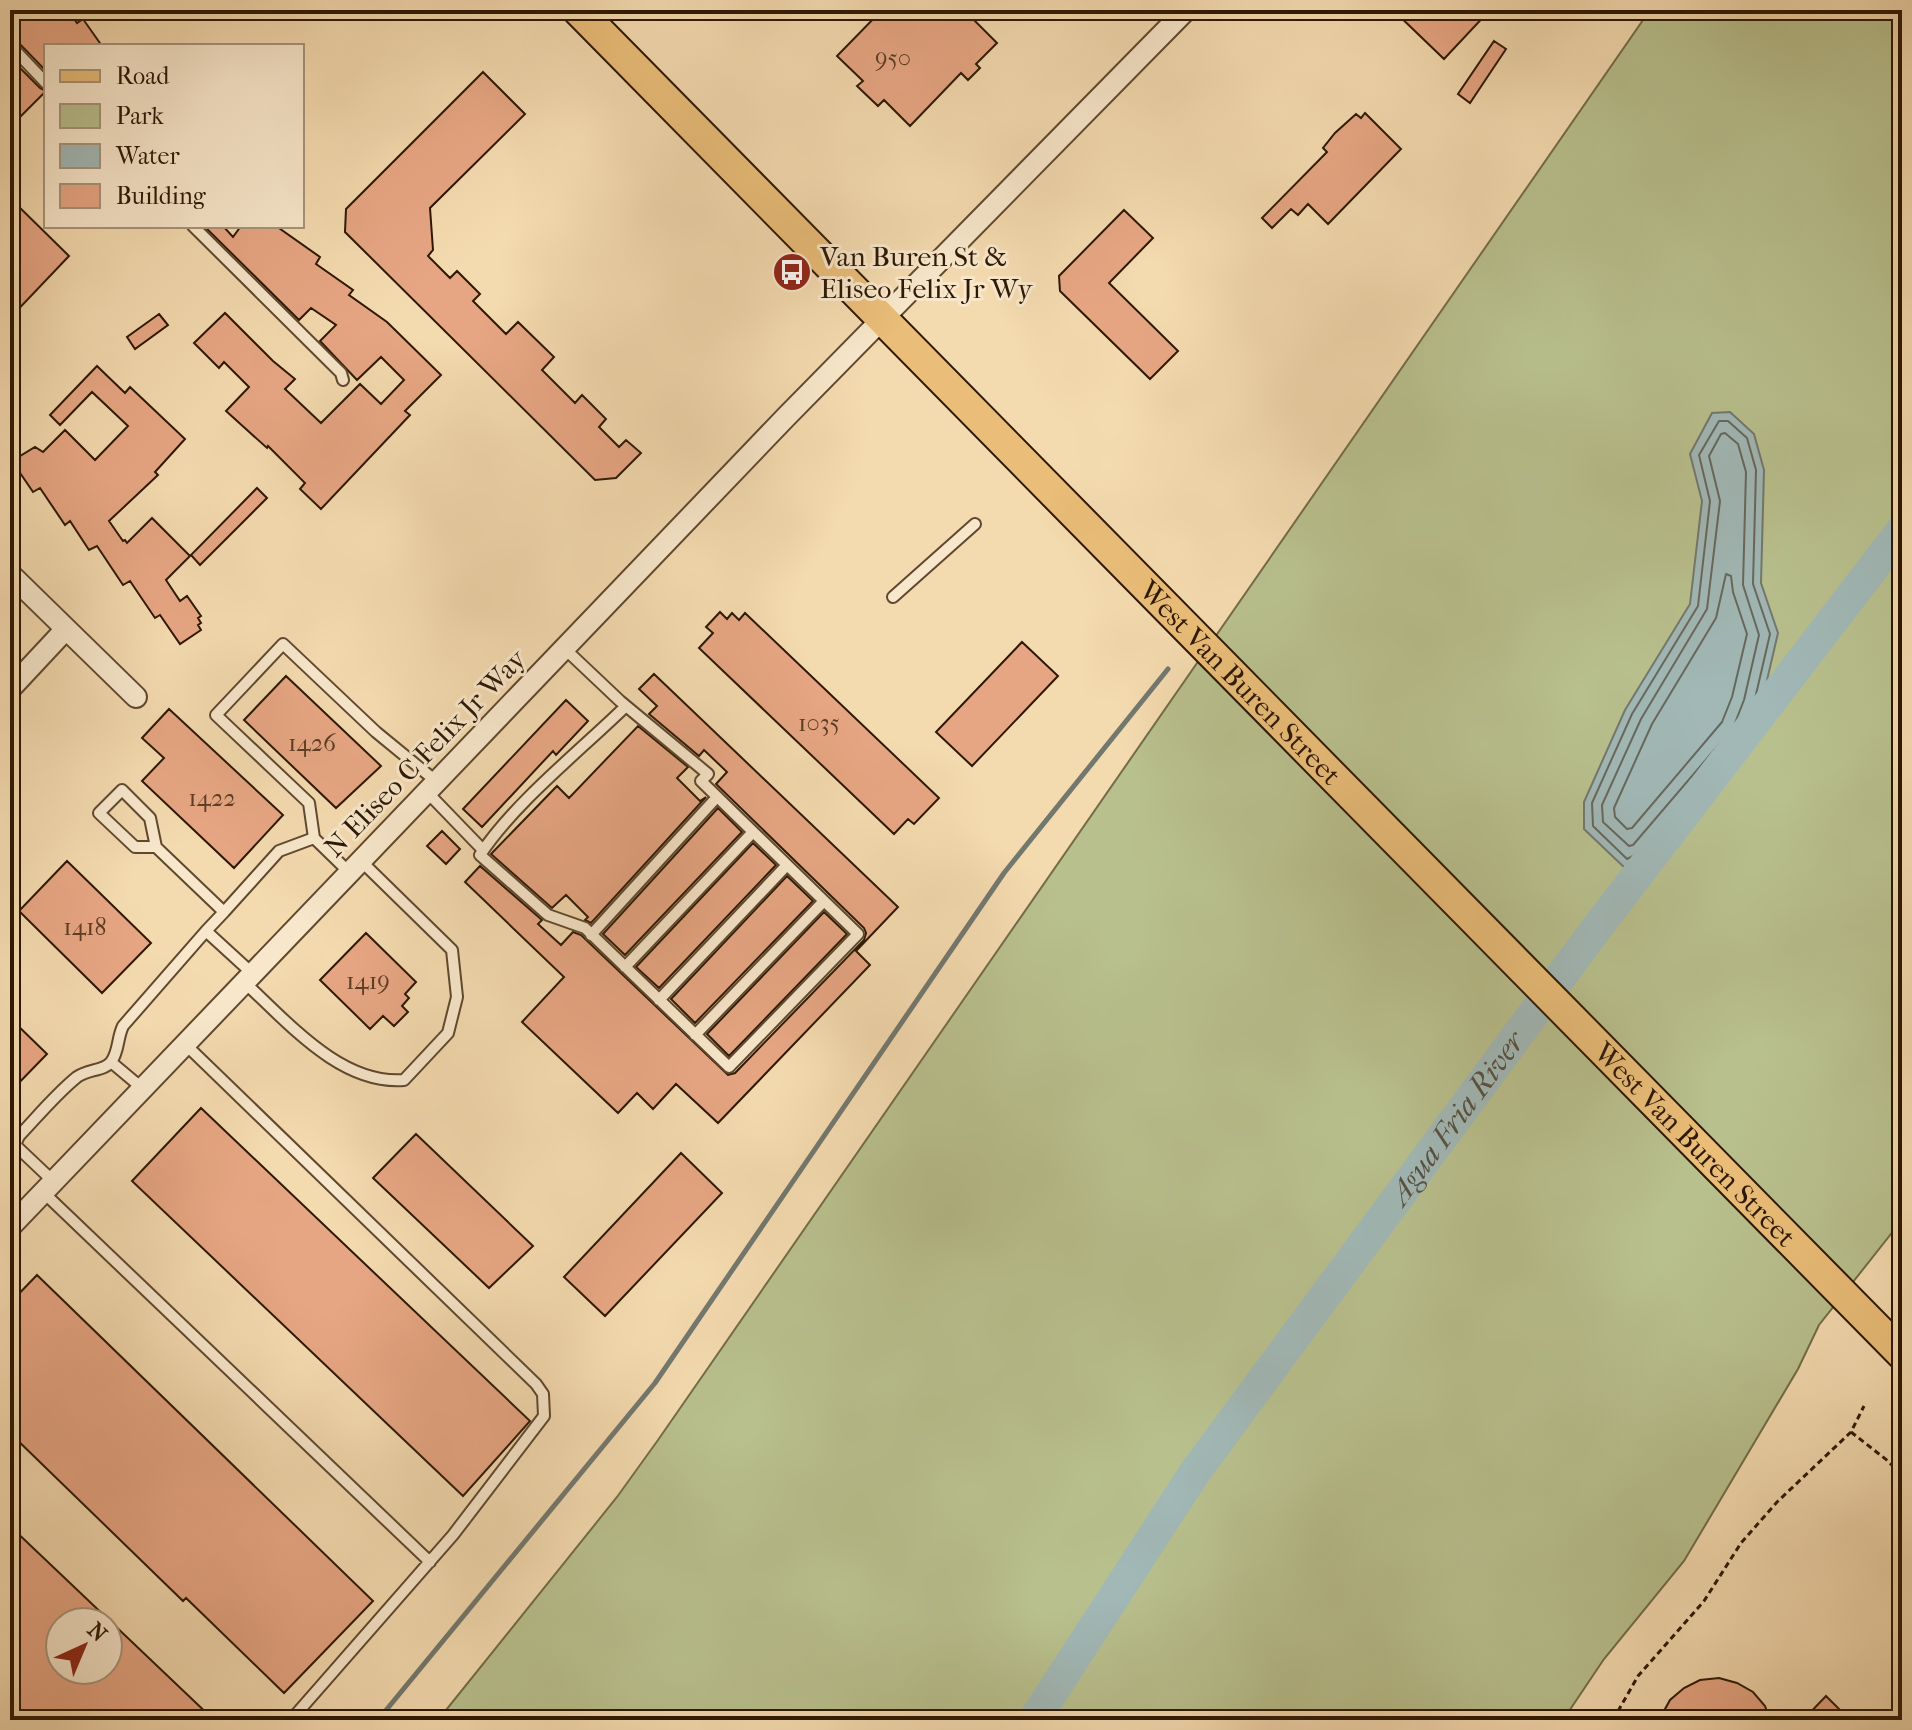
<svg xmlns="http://www.w3.org/2000/svg" width="1912" height="1730" font-family="'IM FELL French Canon',serif">
	<rect width="100%" height="100%" fill="#f4daaf"/>
	<filter id="stains"><feTurbulence type="fractalNoise" baseFrequency=".0025" numOctaves="4"/><feColorMatrix values="0 0 0 0 .2 0 0 0 0 .09 0 0 0 0 .02 0 0 0 .5 -.17"/></filter>
	<radialGradient id="worn" r=".72"><stop offset=".6" stop-color="#630" stop-opacity="0"/><stop offset="1" stop-color="#630" stop-opacity=".3"/></radialGradient>
	<path fill="#b8c08d" stroke="#726c48" stroke-width="2" d="M1650,10H1902V1220L1819,1325L1798,1369L1684,1561L1604,1659L1563,1720H438L617,1497L658,1440Z"/>
	<path fill="#a1b8b6" stroke="#73786f" stroke-width="2" d="M1730,412L1754,434L1764,470L1761,583L1778,633L1761,706L1748,738L1644,860L1626,869L1584,829V802L1625,710L1690,604L1702,501L1690,454L1712,413Z"/>
	<g fill="none" stroke-linecap="round" stroke-linejoin="round">
		<path stroke="#67685d" stroke-width="2" d="M1719,421H1728L1747,438L1756,470L1753,584L1770,634L1754,703L1741,733L1639,853L1627,859L1593,826L1592,803L1632,714L1698,606L1710,501L1699,455Z
			M1725,433L1738,444L1746,472L1743,585L1759,635L1744,700L1733,728L1633,845L1629,846L1603,822L1602,805L1641,719L1707,609L1720,501L1709,456L1721,434Z
			M1726,574L1731,576L1733,592L1747,634L1732,697L1722,722L1632,828L1627,829L1615,817L1614,808L1652,724L1716,618Z"/>
		<path stroke="#73786f" stroke-width="5" d="M378,1720L655,1383L1004,873L1168,669"/>
		<path stroke="#a1b8b6" stroke-width="32" id="s1" d="M1034,1720L1195,1472L1596,929L1902,530"/>
	</g>
	<path fill="#e7a683" stroke="#2d1804" stroke-width="2" fill-rule="evenodd" d="M10,10H68L77,23L83,19L102,46H46V71L16,40L10,37Z
		M882,10H964L997,43L976,64L980,68L968,80L961,73L910,126L884,100L878,106L857,86L863,81L837,56Z
		M1393,10H1490L1444,59Z
		M1494,41L1506,49L1470,103L1458,94Z
		M10,58L40,88L46,91L10,127Z
		M483,72L525,114L430,208L433,250L428,256L450,278L457,271L480,294L473,301L506,334L518,322L554,357L542,370L575,403L582,395L606,419L599,427L619,447L626,440L641,453L616,478L595,480L345,232L346,209Z
		M1365,113L1401,149L1328,224L1308,204L1298,215L1291,209L1272,228L1262,218L1327,152L1323,148L1335,133L1356,114L1361,118Z
		M10,198L69,256L10,318Z
		M1124,210L1153,238L1109,283L1178,351L1150,379L1060,291L1059,276Z
		M204,226H223L233,237L241,226H276L320,257L316,264L353,290L349,295L387,322L441,375L405,411L410,415L321,509L300,489L305,483L268,446L267,448L226,411L249,387L224,362L219,368L194,343L225,313L273,361L295,379L285,389L321,423L360,384L381,404L404,380L381,357L357,380L320,341L336,325L311,308L299,320Z
		M159,314L168,325L135,349L127,337Z
		M97,366L125,393L130,387L185,439L155,472L158,475L109,521L123,541L125,540L127,543L152,518L190,556L166,580L180,601L187,596L201,616L198,618L201,623L198,625L201,630L180,644L160,615L155,618L130,581L123,585L97,546L89,550L70,521L65,525L40,488L33,492L12,461L35,447L43,452L65,430L95,460L128,426L92,392L60,425L50,415Z
		M257,488L267,498L200,565L191,555Z
		M720,612L727,619L732,613L739,620L745,613L939,798L914,824L908,819L894,834L699,648L713,633L706,627Z
		M1022,642L1058,676L972,766L936,732Z
		M654,674L898,907L856,951L870,965L718,1123L676,1084L653,1109L637,1093L618,1113L522,1022L564,977L465,882L480,866L542,920L538,924L561,945L573,932L581,935L728,1075L735,1073L864,940L866,933L864,928L716,784L727,772L704,750L699,756L649,714L657,706L639,689Z
		M286,676L381,766L336,808L244,720Z
		M566,700L588,721L556,755L553,751L482,827L463,809Z
		M169,709L283,815L234,868L142,781L164,758L142,738Z
		M638,726L688,767L677,778L700,801L706,797L591,923L585,920L588,917L566,895L552,908L491,854L557,786L569,798Z
		M718,808L742,832L625,955L603,934Z
		M442,831L460,849L446,864L427,846Z
		M753,843L776,865L659,988L636,967Z
		M67,861L151,943L102,993L19,911Z
		M787,876L813,901L695,1023L671,999Z
		M824,912L847,934L729,1056L707,1034Z
		M366,933L416,982L405,994L409,998L402,1006L408,1012L394,1026L383,1016L370,1029L320,980Z
		M10,1018L47,1054L10,1092Z
		M201,1108L530,1421L463,1496L132,1181Z
		M416,1134L533,1246L489,1288L373,1178Z
		M681,1153L722,1193L605,1316L564,1277Z
		M37,1275L373,1601L284,1693L186,1598L183,1601L10,1433V1303Z
		M10,1526L111,1622L214,1720H10ZM60,1622H108V1670H60Z
		M1719,1678L1737,1683L1753,1692L1765,1706L1770,1720H1659L1670,1700L1684,1688L1700,1680Z
		M1826,1696L1850,1720H1803Z"/>
	<g fill="none" stroke-linecap="round" stroke-linejoin="round">
		<defs>
			<path id="lane" d="M10,45L46,83
				M193,226L341,373L343,380
				M893,597L975,524
				M564,648L620,701L626,706L708,774L701,781L858,934L729,1067L585,928L548,915L480,855C514,803 581,750 626,706
				M427,792L483,850
				M156,847H135L99,813L122,790L150,818L156,847L224,912L279,851L314,838
				M350,873L314,838L309,803L216,715L283,644L376,732L437,782
				M224,912L206,931L253,974
				M591,935L717,797
				M625,967L753,832
				M244,982C288,1022 340,1085 404,1080L448,1033L457,997L452,950L361,861
				M659,1000L787,865
				M695,1035L824,901
				M185,1044L536,1384L543,1394L544,1416L453,1535L291,1720
				M111,1062L142,1088
				M53,1181L15,1145L19,1136C38,1116 56,1094 77,1077C88,1069 104,1071 111,1062C119,1052 117,1038 123,1026L206,931
				M43,1192L430,1562"/>
			<path id="street" d="M10,574L136,697
				M10,689L66,629
				M10,1227L785,418L1186,10"/>
			<g id="primary">
				<path id="s2" d="M578,10L1902,1354"/>
			</g>
		</defs>
		<use href="#lane" stroke="#5f482f" stroke-width="14"/>
		<use href="#street" stroke="#5f482f" stroke-width="24"/>
		<use href="#primary" stroke="#2d1804" stroke-width="34"/>
		<path stroke="#2d1804" stroke-width="3" stroke-dasharray="6 4" stroke-linecap="butt" d="M1851,1432L1888,1461L1902,1476
			M1613,1720L1638,1676L1704,1601L1741,1543L1777,1502L1851,1432L1864,1406"/>
		<use href="#lane" stroke="#f8e7cb" stroke-width="10"/>
		<use href="#street" stroke="#f8e7cb" stroke-width="20"/>
		<use href="#primary" stroke="#eabd78" stroke-width="30"/>
	</g>
	<defs>
		<symbol id="bus-disc" viewBox="-11 -11 22 22"><circle r="9.5" fill="#8f2418" stroke="#f8e7cb"/><path d="M-5-6H5V4H4V6H2V4H-2V6H-4V4H-5ZM-3.5-4V0h7V-4ZM-3.5 1.2v1.5H-2V1.2ZM2 1.2v1.5H3.5V1.2Z" fill="#fff"/></symbol>
	</defs>
	<g fill-rule="evenodd">
		<use href="#bus-disc" x="770" y="250" width="44" height="44"/>
	</g>
	<g text-anchor="middle" dominant-baseline="central" stroke-width="6" stroke-linejoin="round" paint-order="stroke">
		<g font-size="24" fill="#5c3c24">
			<text x="893" y="58">950</text>
			<text x="819" y="723">1035</text>
			<text x="312" y="743">1426</text>
			<text x="212" y="798">1422</text>
			<text x="85" y="927">1418</text>
			<text x="368" y="981">1419</text>
		</g>
		<g font-size="28" fill="#2d1804" stroke="#f8e7cb" text-anchor="start">
			<text x="820" y="256">Van Buren St &amp;<tspan x="820" dy="32">Eliseo Felix Jr Wy</tspan></text>
		</g>
		<g font-size="28" fill="#2d1804" stroke="#f8e7cb">
			<text stroke="none"><textPath href="#s2" startOffset="944">West Van Buren Street</textPath></text>
			<text transform="translate(425 753) rotate(-46)">N Eliseo C Felix Jr Way</text>
			<text stroke="none"><textPath href="#s2" startOffset="1592">West Van Buren Street</textPath></text>
		</g>
		<g font-size="30" font-style="italic" fill="#565042" stroke="#f8e7cb">
			<text stroke="none"><textPath href="#s1" startOffset="736">Agua Fria River</textPath></text>
		</g>
	</g>
	<rect width="1912" height="1730" fill="none" stroke="#f4daaf" stroke-width="40"/>
	<rect x="12" y="12" width="1888" height="1706" fill="none" stroke="#2d1804" stroke-width="4"/>
	<rect x="20" y="20" width="1872" height="1690" fill="none" stroke="#2d1804" stroke-width="2"/>
	<rect x="44" y="44" width="260" height="184" fill="#f8e7cb" stroke="#a7947b" stroke-width="2"/>
	<rect x="60" y="70" width="40" height="12" fill="#eabd78" stroke="#a7947b" stroke-width="2"/>
	<text x="116" y="84" font-size="24" fill="#2d1804">Road</text>
	<rect x="60" y="104" width="40" height="24" fill="#b8c08d" stroke="#a7947b" stroke-width="2"/>
	<text x="116" y="124" font-size="24" fill="#2d1804">Park</text>
	<rect x="60" y="144" width="40" height="24" fill="#a1b8b6" stroke="#a7947b" stroke-width="2"/>
	<text x="116" y="164" font-size="24" fill="#2d1804">Water</text>
	<rect x="60" y="184" width="40" height="24" fill="#e7a683" stroke="#a7947b" stroke-width="2"/>
	<text x="116" y="204" font-size="24" fill="#2d1804">Building</text>
	<g transform="translate(84 1646) rotate(44)"><circle r="38" fill="#f8e7cb" stroke="#a7947b" stroke-width="2"/>
	<path d="M0-6L14 30L0 20L-14 30Z" fill="#8f2418"/>
	<text y="-12" font-size="22" font-weight="bold" text-anchor="middle" fill="#2d1804">N</text>
	</g>
	<rect width="100%" height="100%" filter="url(#stains)"/>
	<rect width="100%" height="100%" fill="url(#worn)"/>
</svg>
